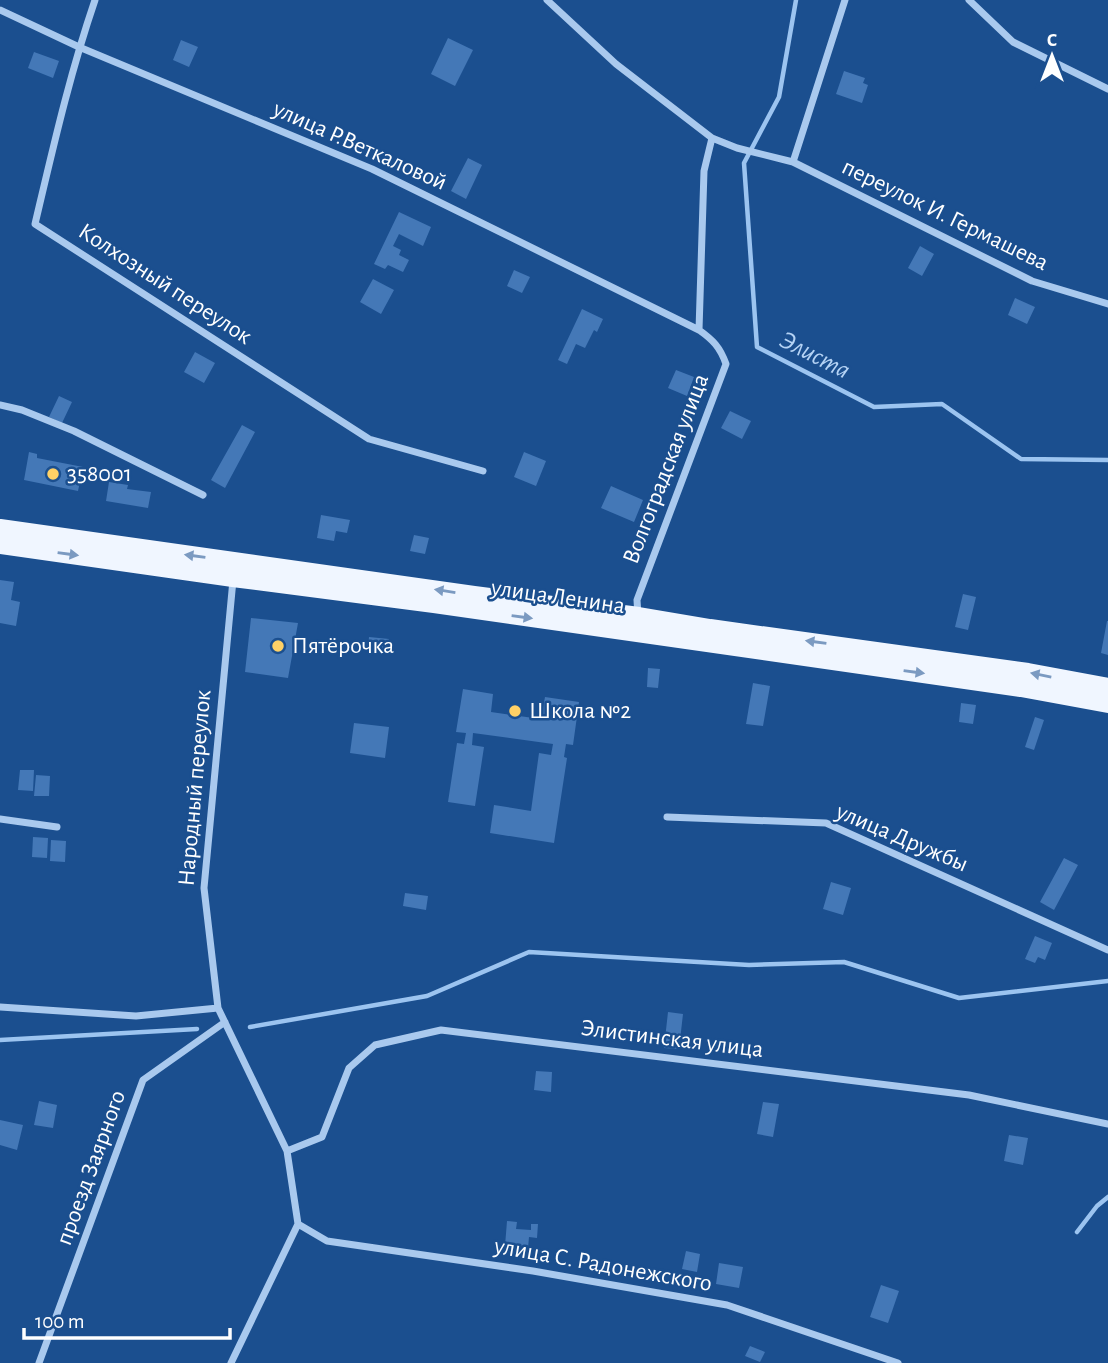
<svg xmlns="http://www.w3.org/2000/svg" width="1108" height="1363" font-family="'Alegreya Sans',sans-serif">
	<rect width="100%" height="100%" fill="#1b4f8f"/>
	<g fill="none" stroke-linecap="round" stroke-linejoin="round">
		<path stroke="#9cc4f0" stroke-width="4.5" d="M796,0L779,97L744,163L757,347L874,407L942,404L1021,459L1108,460
			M250,1027L427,996L529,952L749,965L844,962L959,998L1108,981
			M0,1040L197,1029
			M1077,1232L1097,1206L1108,1197"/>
	</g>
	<path fill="#4478b7" d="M448,38L473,50L455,86L431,74Z
		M181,40L198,47L189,67L173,60Z
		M34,52L59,61L53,78L28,68Z
		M844,71L865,78L863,83L868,85L862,103L836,94Z
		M468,158L482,165L466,199L451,191Z
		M399,212L431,227L423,246L399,234L393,246L401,250L399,255L409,260L403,272L388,265L385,269L374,264Z
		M920,246L934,254L922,276L908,268Z
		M514,270L530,277L522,293L507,286Z
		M373,279L394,290L381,314L360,302Z
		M1015,298L1035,307L1027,324L1008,315Z
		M582,309L603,319L597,332L594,330L585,348L576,344L567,364L558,360Z
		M195,352L215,363L204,383L184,372Z
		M676,370L694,377L687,396L668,388Z
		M59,396L72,402L62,423L49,417Z
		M730,411L751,421L742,439L721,428Z
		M242,425L255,432L225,488L211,480Z
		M29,452L37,454V458L83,467L78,491L24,480Z
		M524,452L546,461L536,486L514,477Z
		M109,482L128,485L127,489L151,492L148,508L106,501Z
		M611,486L643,500L634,522L601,508Z
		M321,515L350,520L347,533L336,531L334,541L317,538Z
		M414,535L429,538L425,554L410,551Z
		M0,580L14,582L11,600L20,602L16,626L0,623Z
		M963,594L976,597L968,630L955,627Z
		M251,618L298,623L288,678L245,672Z
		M1107,621H1108V655L1101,653Z
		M369,637L389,639L388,651L368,649Z
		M648,668L660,669L658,688L647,687Z
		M753,683L770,686L763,726L746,724Z
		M463,689L493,694L491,712L541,719L545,697L579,702L573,745L566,744L564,757L567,758L554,843L490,833L494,805L531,811L539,753L551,755L553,744L473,733L472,745L484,747L475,806L448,802L457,743L464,744L466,733L456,732Z
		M961,703L976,705L973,724L959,722Z
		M1035,717L1044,720L1034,750L1025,747Z
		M354,723L389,727L385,758L350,753Z
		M20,770H34L33,791L18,790Z
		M36,775L50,776L49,796H34Z
		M33,837L48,838L47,858L32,857Z
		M51,840L66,841L65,862L50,861Z
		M1064,858L1078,865L1054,910L1040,902Z
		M831,882L851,888L843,915L823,909Z
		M405,893L428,896L426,910L403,906Z
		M1035,936L1052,943L1045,960L1038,957L1035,963L1025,959Z
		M668,1012L683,1014L679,1049L664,1048Z
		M536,1071L552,1072L551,1092L534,1090Z
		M39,1101L57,1105L53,1128L34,1125Z
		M763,1102L779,1104L773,1137L757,1134Z
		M0,1120L23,1125L17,1150L0,1145Z
		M1009,1135L1028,1138L1023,1165L1004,1161Z
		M507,1221L517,1222L516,1229L531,1230V1224H538L537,1238L529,1237L528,1248L505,1246Z
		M686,1251L700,1254L697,1272L682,1269Z
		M719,1263L743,1267L739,1288L716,1284Z
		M881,1285L899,1291L888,1323L870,1317Z
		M750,1346L765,1352L760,1362L745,1356Z"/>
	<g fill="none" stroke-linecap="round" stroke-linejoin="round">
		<path stroke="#a9c9ee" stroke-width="7" d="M95,0C70,73 53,148 35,224L369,439L483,471
			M547,0L616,64L712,138L737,148L793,162L1032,281L1108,304
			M969,0L1013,42L1108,89
			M0,10L79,47L372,169L699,330
			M793,162L845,0
			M0,405L22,410L74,431L203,495
			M638,616L637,600L726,364C720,347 713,340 699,330L704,171L712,138
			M667,817L826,823L1108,950
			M0,819L57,827
			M0,1007L136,1016L218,1008
			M287,1151L322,1137L349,1068L375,1045L441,1030L969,1095L1108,1124
			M298,1224L327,1241L533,1271L727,1305L898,1363
			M39,1363L143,1080L225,1022
			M231,1363L298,1224L287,1151L218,1008L204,888L233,580"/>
		<path stroke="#f0f6ff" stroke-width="18" d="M0,528L474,595L639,616L710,628L1028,672L1108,687
			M0,545L233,578L434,604L1021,688L1108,704"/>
	</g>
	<defs><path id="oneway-solid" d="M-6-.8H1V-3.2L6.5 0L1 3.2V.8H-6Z" transform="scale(1.75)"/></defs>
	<g fill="#7b9ac1">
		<use href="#oneway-solid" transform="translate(68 554) rotate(8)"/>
		<use href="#oneway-solid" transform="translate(195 556) rotate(-172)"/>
		<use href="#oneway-solid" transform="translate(445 591) rotate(-171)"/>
		<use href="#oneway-solid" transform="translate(522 617) rotate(8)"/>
		<use href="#oneway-solid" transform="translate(816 642) rotate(-172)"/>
		<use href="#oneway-solid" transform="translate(914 672) rotate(8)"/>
		<use href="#oneway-solid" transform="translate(1041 675) rotate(-169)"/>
	</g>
	<g fill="#ffd166" stroke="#1b4f8f" stroke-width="2.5">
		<circle cx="53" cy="474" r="7"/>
		<circle cx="278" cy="646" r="7"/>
		<circle cx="515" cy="711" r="7"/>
	</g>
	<g text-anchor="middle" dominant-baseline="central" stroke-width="5" stroke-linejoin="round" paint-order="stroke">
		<g font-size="24" fill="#fff" stroke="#1b4f8f">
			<text transform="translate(360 146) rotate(24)">улица Р.Веткаловой</text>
			<text transform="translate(945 215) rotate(26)">переулок И. Гермашева</text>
			<text transform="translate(165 284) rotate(33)">Колхозный переулок</text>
			<text transform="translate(666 469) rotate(-69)">Волгоградская улица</text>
			<text transform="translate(558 597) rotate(8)">улица Ленина</text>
			<text transform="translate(195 788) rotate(-85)">Народный переулок</text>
			<text transform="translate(902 838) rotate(23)">улица Дружбы</text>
			<text transform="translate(672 1039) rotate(7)">Элистинская улица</text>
			<text transform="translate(91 1168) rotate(-70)">проезд Заярного</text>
			<text transform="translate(603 1265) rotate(10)">улица С. Радонежского</text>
		</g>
		<g font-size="24" fill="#fff" stroke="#1b4f8f" text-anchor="start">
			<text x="67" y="474">358001</text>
			<text x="292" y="646">Пятёрочка</text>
			<text x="529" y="711">Школа №2</text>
		</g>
		<g font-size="26" font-style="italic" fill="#b5d3f5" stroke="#1b4f8f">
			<text transform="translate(815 355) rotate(27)">Элиста</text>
		</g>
	</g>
	<g transform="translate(1052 56)" stroke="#1b4f8f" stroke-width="5" paint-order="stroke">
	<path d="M0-5L12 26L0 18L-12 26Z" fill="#ffffff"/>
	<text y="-10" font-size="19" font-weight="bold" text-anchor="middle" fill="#ffffff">С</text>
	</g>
	<path d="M24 1328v10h206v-10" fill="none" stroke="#ffffff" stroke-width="3.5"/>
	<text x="35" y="1328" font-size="21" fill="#ffffff" stroke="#1b4f8f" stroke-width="5" paint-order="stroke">100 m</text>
</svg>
